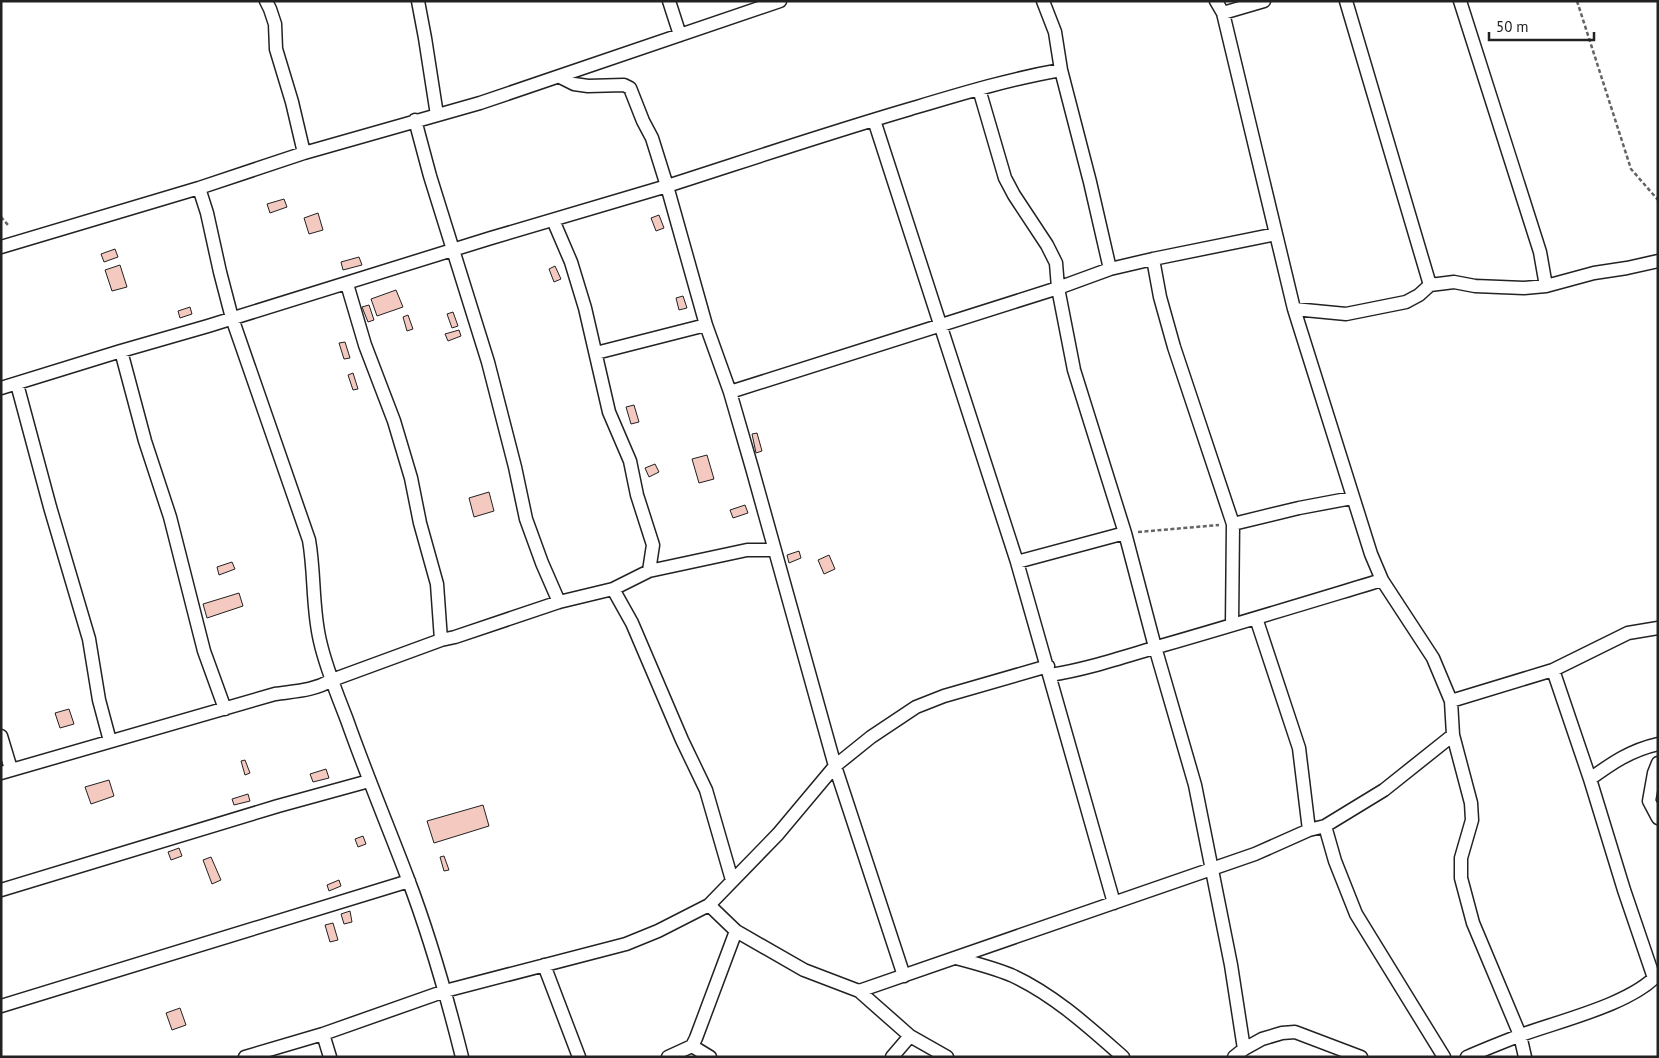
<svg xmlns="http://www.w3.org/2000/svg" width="1659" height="1058" font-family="'PT Sans',sans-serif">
	<rect width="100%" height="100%" fill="#fff"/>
	<path fill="#f3c9c0" stroke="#222" d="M284,199L287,207L270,213L267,204Z
		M318,213L323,230L309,234L304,218Z
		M659,215L664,228L656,231L651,218Z
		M115,249L118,257L104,262L101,254Z
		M359,257L362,265L343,270L341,262Z
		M120,265L127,287L112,291L105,270Z
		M555,266L561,279L554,282L549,269Z
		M396,290L403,307L377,316L371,299Z
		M683,296L687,308L679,310L676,298Z
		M369,305L374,320L368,322L362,307Z
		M190,307L192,314L180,318L178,311Z
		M453,312L458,326L452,328L447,314Z
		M408,315L413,329L407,331L403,317Z
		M459,330L461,336L448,341L445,334Z
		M345,342L350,358L344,359L339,343Z
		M353,373L358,389L353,390L348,375Z
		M634,405L639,422L631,424L626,407Z
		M757,433L762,451L756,453L752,434Z
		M707,455L714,479L699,483L692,459Z
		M655,464L659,472L649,477L645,468Z
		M489,492L494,511L474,517L469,498Z
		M745,505L748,513L733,518L730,510Z
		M799,551L801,558L789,563L787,555Z
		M829,555L835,569L824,574L818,560Z
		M232,562L235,569L219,575L217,567Z
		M239,593L243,606L207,618L203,604Z
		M69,709L74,724L60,728L55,713Z
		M245,760L250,773L245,775L241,761Z
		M326,769L329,778L313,782L310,774Z
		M109,780L114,796L91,804L85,787Z
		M248,794L250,801L234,805L232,799Z
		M483,805L489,826L434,843L427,821Z
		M363,836L366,844L358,847L355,839Z
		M179,848L182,856L171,860L168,852Z
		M444,856L449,870L444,871L440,857Z
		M211,857L221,880L212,884L203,860Z
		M339,880L341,886L329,891L327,885Z
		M350,911L352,922L344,924L341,914Z
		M333,923L338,940L330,942L325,925Z
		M180,1008L186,1025L172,1030L166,1013Z"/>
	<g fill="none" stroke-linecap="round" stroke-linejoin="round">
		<defs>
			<path id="street" d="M266,1L270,9L275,24L276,49L292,102L304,153
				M418,1L425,38L437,115
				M669,1L680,35
				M1043,1L1055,32L1061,70L1090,182L1110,269
				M1216,1L1223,13L1294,309L1371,554L1382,580L1433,658L1451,701L1453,735L1471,803L1472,820L1461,858V878L1473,923L1520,1035L1525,1057
				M1346,1L1430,285
				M1460,1L1540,252L1546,286
				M1223,13L1264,1
				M979,89L1005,178L1014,195L1047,245L1056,263L1058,288L1074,370L1125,533L1155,647L1195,785L1231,965L1244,1049
				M415,120L430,176L488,362L515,467L526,519L542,563L559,602
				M874,120L1017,562L1114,903
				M199,188L207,213L220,272L232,318L309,540C315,574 312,608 320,641C326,668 337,694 347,720C366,774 388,826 408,879C430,937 447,997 462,1057
				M553,220L571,262L585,308L609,412L630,461L637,495L653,545L649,571
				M1,247L199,188L304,153L480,103L780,1
				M1153,259L1160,297L1174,347L1233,524L1232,625
				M347,284L365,345L394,421L411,478L420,523L437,584L441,640
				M1294,309L1346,314L1406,302L1419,295L1430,285L1454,282L1475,286L1524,288L1546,286L1594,273L1627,268L1658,261
				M121,351L208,326L491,238L667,186L652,138L643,121L630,88L624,85L588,86L574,84L560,77
				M596,353L706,325
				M17,384L50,507L89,639L99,700L110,741
				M1,388L121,351L145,441L170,517L204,651L225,709
				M730,392L1058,288L1110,269L1153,259L1276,234
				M1233,524L1299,508L1352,498
				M1017,562L1125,533
				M613,589L632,623L682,740L706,790L732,880
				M1256,618L1299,748L1309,830
				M1553,670L1590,779L1624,890L1654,978
				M1050,675C1089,669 1126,656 1164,645C1237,624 1309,602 1382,580
				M1451,701L1553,670L1628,633L1658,628
				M1,736L11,769
				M1658,763L1654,773L1649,801L1658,818
				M1,773L275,694C295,691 313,691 332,680L441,640L455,637L559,602L613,589L649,571L747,550H775
				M1590,779C1612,763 1631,750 1658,744
				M1325,826L1335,861L1356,914L1444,1057
				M1,890L278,806L369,781
				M709,905L736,931L804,970L859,991L910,1036L947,1057
				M956,958C975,963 994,968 1011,975C1053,994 1089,1027 1123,1057
				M544,965L579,1057
				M904,976L835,766L752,468L730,392L706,325L667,186C748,160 828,133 910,109C960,94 1009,79 1061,70
				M859,991L1255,854L1309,830L1325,826L1384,790L1453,735
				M1,1006L409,881
				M323,1034L330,1057
				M692,1046L710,1057
				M245,1057L323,1034L445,991L626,944L658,931L709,905L778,834L835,766L871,737L916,707L944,696L1048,666
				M668,1057L692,1046L696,1038L736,931
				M892,1057L910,1036
				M1234,1057L1244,1049L1262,1039L1282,1033L1295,1032L1361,1057
				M1467,1057C1485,1049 1503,1042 1521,1035C1559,1021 1632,1004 1658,974"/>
		</defs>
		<use href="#street" stroke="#222" stroke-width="15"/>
		<path stroke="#646464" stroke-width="2.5" stroke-dasharray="4 2.5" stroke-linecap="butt" d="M1577,1L1631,169L1658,200
			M1,217L8,225
			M1138,532L1219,525"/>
		<use href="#street" stroke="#fff" stroke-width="12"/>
	</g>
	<rect width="1659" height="1058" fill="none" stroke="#222222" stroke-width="5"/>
	<path d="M1489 32v8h105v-8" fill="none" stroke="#222222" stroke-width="2.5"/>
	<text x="1496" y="32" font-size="15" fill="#222222" stroke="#ffffff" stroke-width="4" paint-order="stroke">50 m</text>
</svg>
